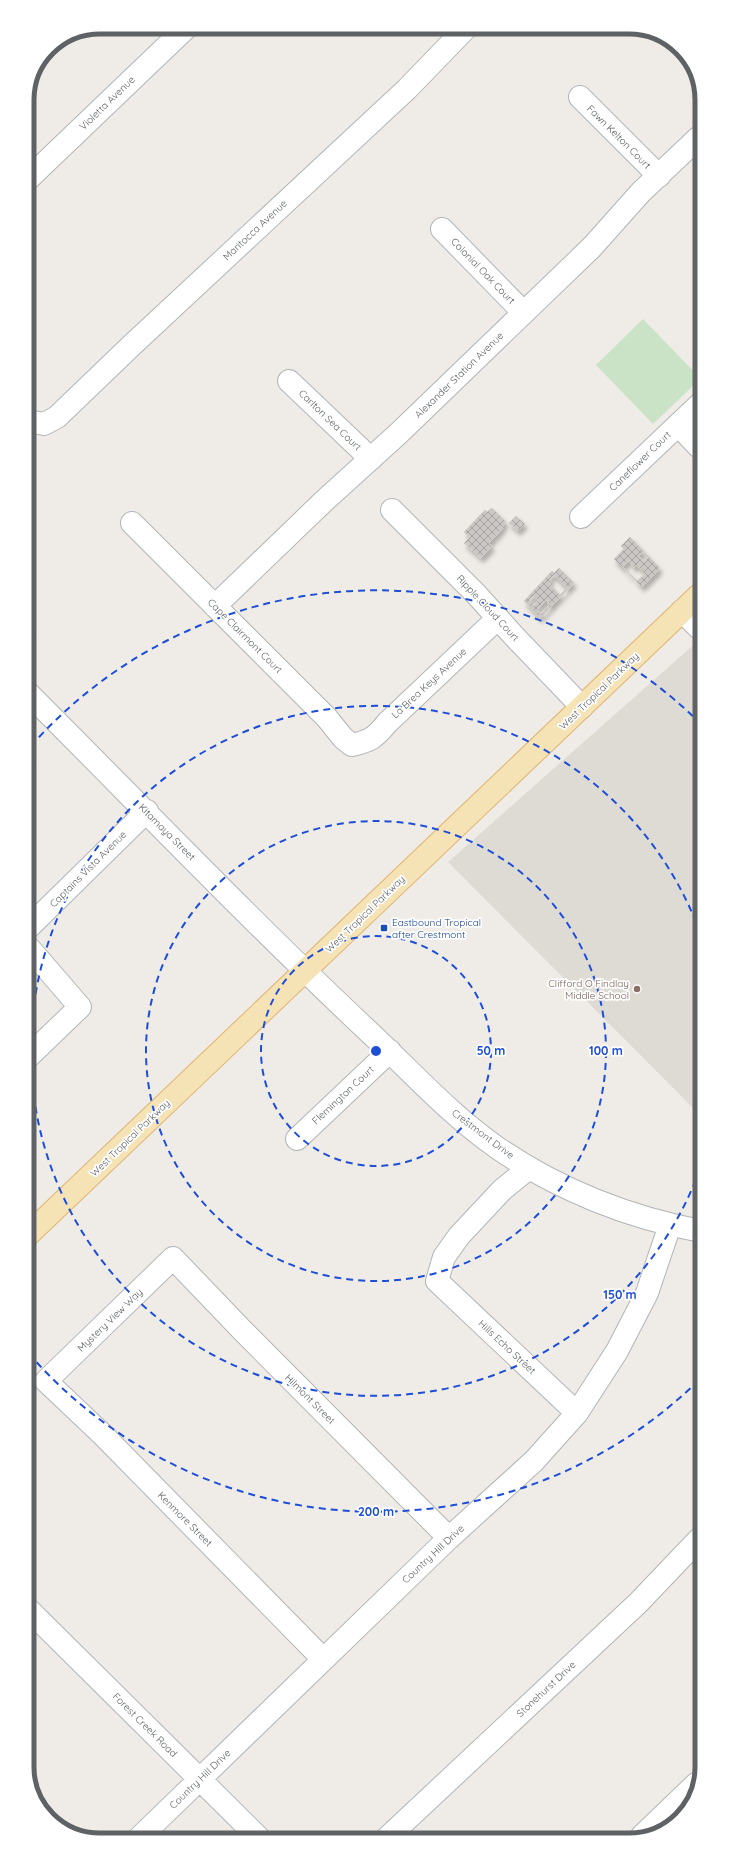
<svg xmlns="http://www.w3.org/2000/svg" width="729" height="1867" font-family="Quicksand,sans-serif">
	<defs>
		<pattern id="building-cross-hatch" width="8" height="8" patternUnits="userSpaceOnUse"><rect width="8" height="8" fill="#cac7c4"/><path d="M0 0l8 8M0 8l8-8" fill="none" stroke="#a7a5a3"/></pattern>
		<filter id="shadow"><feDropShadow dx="2.5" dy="4.5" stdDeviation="2" flood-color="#0004"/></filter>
	</defs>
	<rect width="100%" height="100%" fill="#efece7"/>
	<path fill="#dedbd5" d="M699,640L701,1116L448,862Z"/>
	<path fill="#cae3c7" d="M643,319L699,377V380L653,424L596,365Z"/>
	<path fill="url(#building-cross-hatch)" stroke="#d3cdc6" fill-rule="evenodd" filter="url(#shadow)" d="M492,508L506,522L502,527L503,528L489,543L492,547L481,558L464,543L470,537L464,532L485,510L487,512Z
		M516,516L525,524L518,531L509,523Z
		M630,537L659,567V570L642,587L614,559L624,549L621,546ZM643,552L648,558L644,562L639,556ZM629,560L634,568L637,565L645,574L637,581L623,567Z
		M559,568L574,583L540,618L524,601L552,571L554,573ZM554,575L567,588L560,595L549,584L551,582L549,580ZM533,596L538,601L534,606L529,601ZM547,600L549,605L541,614L537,609Z"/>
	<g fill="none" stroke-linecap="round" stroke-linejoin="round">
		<defs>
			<path id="minor" d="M580,97L659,176
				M27,180L187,27
				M442,229L523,312
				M289,381L371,459
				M28,421L44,424L57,417L132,345L407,89L467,27
				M678,425L699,447
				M392,510L476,594L513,635L582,707
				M581,517L699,405
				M132,523L327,718L343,738L352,745C370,741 375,738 387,723L498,618
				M215,606L324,501L399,433L592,247L641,192L698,138
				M682,611L699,628
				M28,693C141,806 252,922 368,1031C411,1071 450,1115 499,1149C559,1190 630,1218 701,1231
				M29,927L147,811
				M29,948L80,1007L29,1056
				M297,1139L390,1051
				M529,1168L502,1190L459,1236L444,1257L437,1281L577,1413
				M30,1611L260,1839
				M323,1659L103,1435L46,1381L173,1258L242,1330L449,1538
				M642,1836L696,1784
				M387,1838L638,1603L701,1537
				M137,1840L449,1538L534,1461L577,1413L617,1351L647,1293L670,1225"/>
			<path id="major" d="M30,1233L699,595"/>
		</defs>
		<use href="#minor" stroke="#b2b4b7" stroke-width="24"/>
		<use href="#major" stroke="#e0b36f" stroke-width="24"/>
		<use href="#minor" stroke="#fff" stroke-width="22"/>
		<use href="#major" stroke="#f5e3b6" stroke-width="22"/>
	</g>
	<g fill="none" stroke="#1d4ed8" stroke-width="2" stroke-dasharray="7 5">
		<circle cx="376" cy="1051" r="115"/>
		<circle cx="376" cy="1051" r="230"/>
		<path d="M700 1169A345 345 0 1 1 699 930"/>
		<path d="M699 1380A461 461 0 0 1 31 1356M31 746A461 461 0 0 1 699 722"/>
	</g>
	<rect fill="#1a4fb4" stroke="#fff" stroke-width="1.5" x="380" y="924" width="8" height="8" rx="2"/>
	<circle fill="#8d6e63" stroke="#fff" stroke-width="1.5" cx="637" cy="989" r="4"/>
	<g text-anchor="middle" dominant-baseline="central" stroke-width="3.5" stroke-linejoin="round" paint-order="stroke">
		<g font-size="10" fill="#5e6265" stroke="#fff">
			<text transform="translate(107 103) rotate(-44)">Violetta Avenue</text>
			<text transform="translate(619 137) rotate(45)">Fawn Kelton Court</text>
			<text transform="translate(255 230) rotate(-43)">Maritocca Avenue</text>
			<text transform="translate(483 271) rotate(46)">Colonial Oak Court</text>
			<text transform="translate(459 375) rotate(-44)">Alexander Station Avenue</text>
			<text transform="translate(330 420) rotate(44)">Carlton Sea Court</text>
			<text transform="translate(640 461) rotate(-44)">Caneflower Court</text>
			<text transform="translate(488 608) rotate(47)">Ripple Cloud Court</text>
			<text transform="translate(245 636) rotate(45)">Cape Clairmont Court</text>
			<text transform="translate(429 683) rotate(-43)">La Brea Keys Avenue</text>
			<text transform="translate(599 691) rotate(-44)">West Tropical Parkway</text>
			<text transform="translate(167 832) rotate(45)">Kitamaya Street</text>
			<text transform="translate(88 869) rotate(-45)">Captains Vista Avenue</text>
			<text transform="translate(365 914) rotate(-44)">West Tropical Parkway</text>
			<text transform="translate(343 1095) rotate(-43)">Flemington Court</text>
			<text transform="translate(483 1134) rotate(37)">Crestmont Drive</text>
			<text transform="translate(130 1138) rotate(-44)">West Tropical Parkway</text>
			<text transform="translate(110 1320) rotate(-44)">Mystery View Way</text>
			<text transform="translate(507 1347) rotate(43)">Hills Echo Street</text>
			<text transform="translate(310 1399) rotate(45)">Hilmont Street</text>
			<text transform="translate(185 1519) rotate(45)">Kenmore Street</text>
			<text transform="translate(433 1554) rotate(-43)">Country Hill Drive</text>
			<text transform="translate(546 1689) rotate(-43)">Stonehurst Drive</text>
			<text transform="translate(145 1725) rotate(45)">Forest Creek Road</text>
			<text transform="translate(200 1779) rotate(-44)">Country Hill Drive</text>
		</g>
		<g font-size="10" fill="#164399" stroke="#fff" text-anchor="start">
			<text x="392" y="922">Eastbound Tropical<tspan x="392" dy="12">after Crestmont</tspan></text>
		</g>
		<g font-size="10" fill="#785e54" stroke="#fff" text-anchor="end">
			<text x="629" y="983">Clifford O Findlay<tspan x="629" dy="12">Middle School</tspan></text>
		</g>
	</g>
	<path d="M0 0H729V1867H0ZM100 34H629A66 66 0 0 1 695 100V1767A66 66 0 0 1 629 1833H100A66 66 0 0 1 34 1767V100A66 66 0 0 1 100 34Z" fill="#fff" fill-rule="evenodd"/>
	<path fill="none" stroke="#5e6265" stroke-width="5" d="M100 34H629A66 66 0 0 1 695 100V1767A66 66 0 0 1 629 1833H100A66 66 0 0 1 34 1767V100A66 66 0 0 1 100 34Z"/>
	<circle cx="376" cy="1051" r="6" fill="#1d4ed8" stroke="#fff" stroke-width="2"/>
	<g font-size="12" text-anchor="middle" font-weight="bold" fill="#1d4ed8" stroke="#fff" stroke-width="3.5" stroke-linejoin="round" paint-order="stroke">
		<text x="491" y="1055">50 m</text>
		<text x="606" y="1055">100 m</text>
		<text x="620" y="1299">150 m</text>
		<text x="376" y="1516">200 m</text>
	</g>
</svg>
